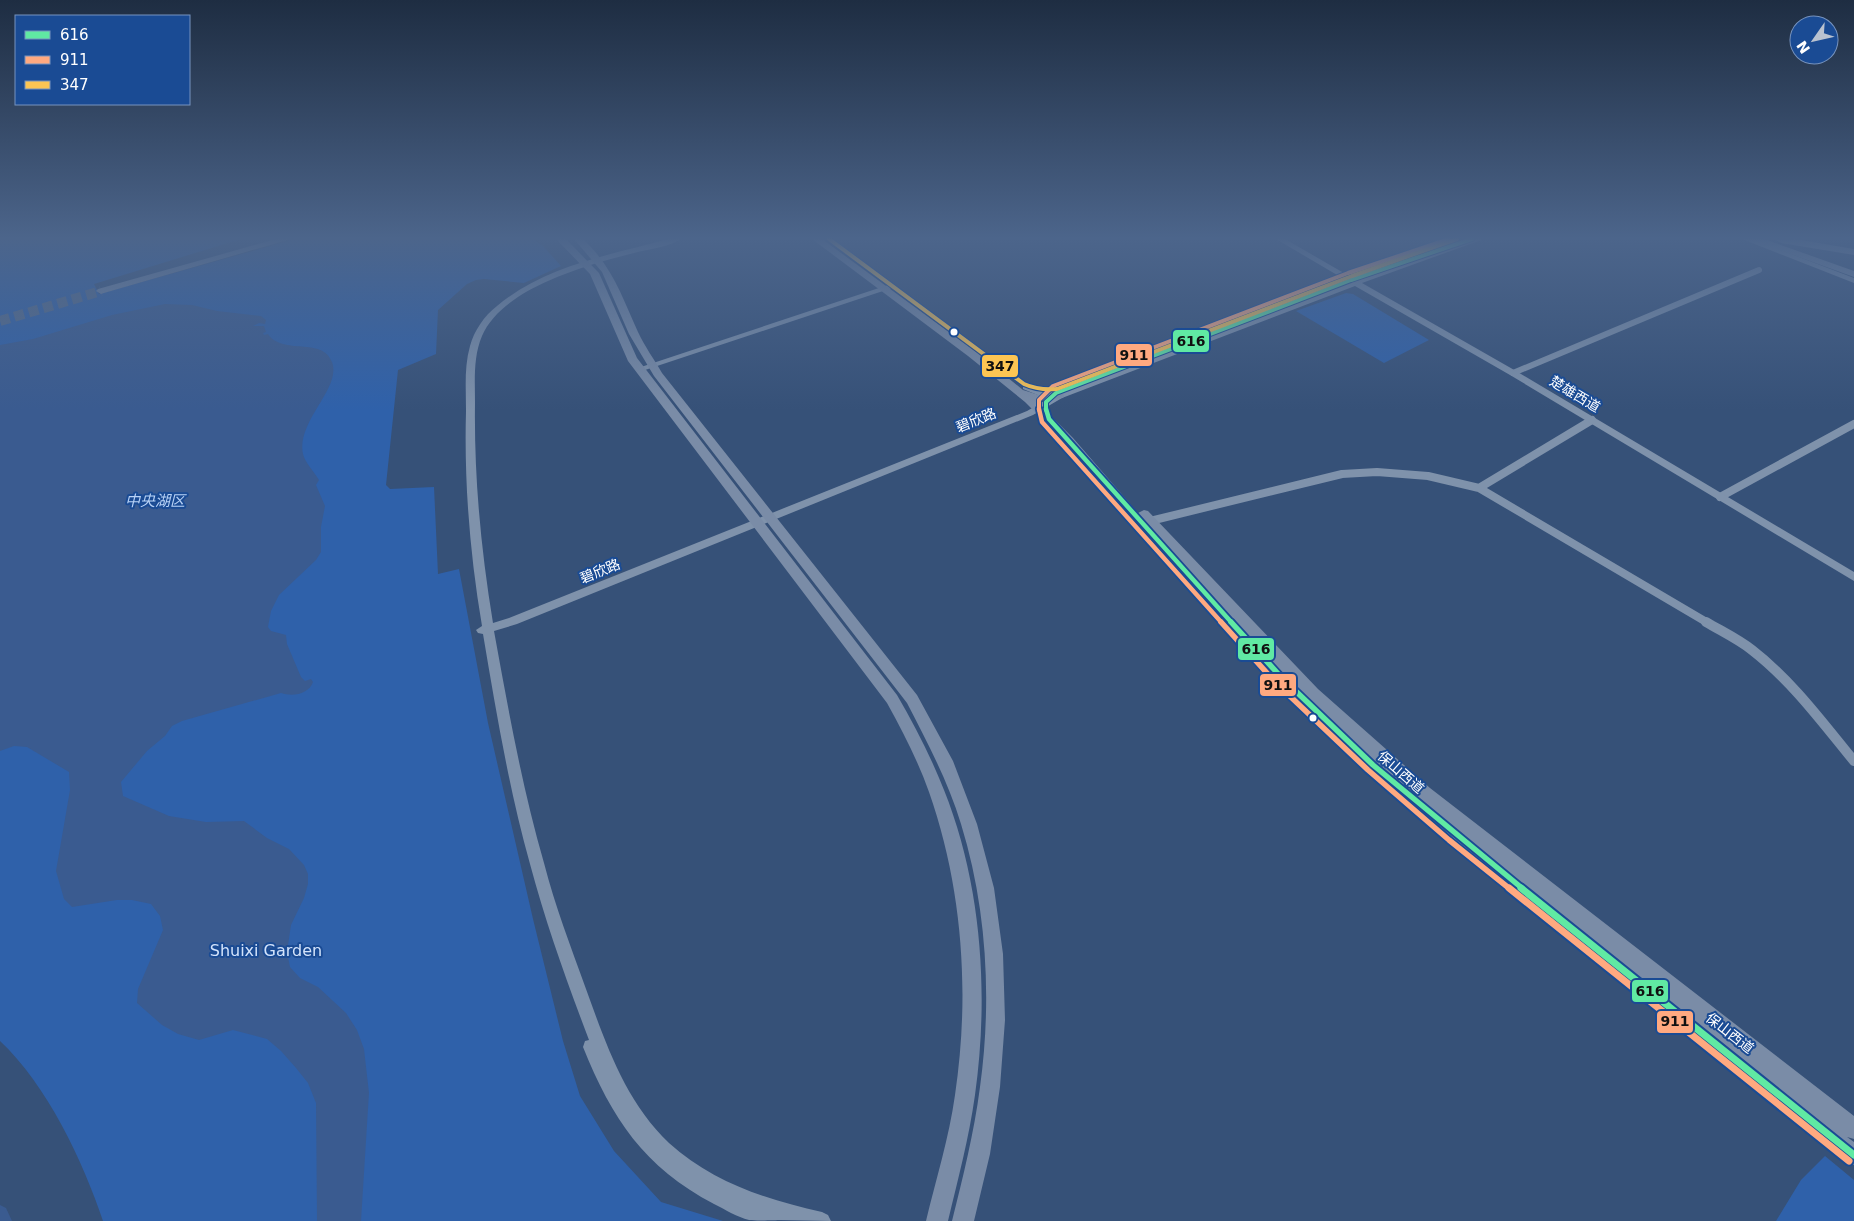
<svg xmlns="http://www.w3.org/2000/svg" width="1854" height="1221" font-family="'DejaVu Sans','Noto Sans SC',sans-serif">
	<rect width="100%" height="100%" fill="#365178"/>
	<path fill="#2f61aa" d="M0,239H241L94,284L99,294L295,239H533L543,246L561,266L524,283L484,279L476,280L467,284L438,310L436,354L398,370L386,485L390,489L434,487L438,574L459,569L488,723L533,919L563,1041L580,1096L614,1151L661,1202L723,1221H103C83,1161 47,1085 0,1041Z
		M1346,293L1353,294L1429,340L1384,363L1296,311Z
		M1825,1156L1854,1180V1221H1776L1801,1180Z"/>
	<path fill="#3a5b90" d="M165,304L192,305L217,311L261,316L266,320L265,324L259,323L253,326H264L266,332L263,333L264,335L268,334C283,356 322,336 332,362C342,388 296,421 303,454C305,463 314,471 319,480L316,485L325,506L321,527V552L316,560L279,595L271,611L268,627L271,631L286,635L287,644L301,677L305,681L311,679L313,682C309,694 293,697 281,693L182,721L172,726L165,736L147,751L121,782L123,796L169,816L206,822L244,821L267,838L289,849L304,865L308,874V884L304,898L291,925L287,952L290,967L300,978L318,987L346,1013L357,1030L364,1049L369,1093L361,1221H317L316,1103L308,1083L296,1068L281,1051L267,1039L233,1030L199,1040L178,1034L162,1025L137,1003L138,989L163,930L160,916L151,904L132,900H117L72,907L64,899L56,871L70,790L69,772L27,747L14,746L0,751V345L33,339L112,315Z"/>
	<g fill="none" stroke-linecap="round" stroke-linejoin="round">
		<path fill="#3a5b90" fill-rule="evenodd" d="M0,1205L6,1208L12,1221H0Z"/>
		<path stroke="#546b8c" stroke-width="10" stroke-dasharray="10 5" stroke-linecap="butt" d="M0,321L101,291"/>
		<path stroke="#7f92ab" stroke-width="6" d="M1513,373L1759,270"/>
		<path stroke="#7f92ab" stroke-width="8" d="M1479,488L1592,420
			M1720,497L1854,424
			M1146,522L1342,474L1377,472L1428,476L1479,488L1708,623"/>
		<path stroke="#7f92ab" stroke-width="10" d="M1706,622C1721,631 1738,639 1752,650C1792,681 1822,722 1854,761"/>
		<path fill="#7f92ab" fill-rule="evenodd" d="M668,239H681C669,247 649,249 634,253C605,260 575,269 548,281C523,292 493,310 482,336C473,357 475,381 475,403C474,477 481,550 493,623L509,618L1027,411L1053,396H1040L1023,389V385C1031,384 1036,390 1043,390C1050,391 1055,389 1060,392L1349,282L1276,239H1285L1356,280L1473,239H1484L1362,283L1516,371L1854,572V581L1510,375L1355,286L1062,398L1033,415L517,624L494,631C508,708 522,787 544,863C555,906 571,947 586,989C606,1044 625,1101 669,1143C712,1182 767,1200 822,1212L828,1215L831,1221C814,1221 797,1220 781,1220C775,1220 759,1221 749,1220C737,1217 726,1210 714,1204C644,1167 612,1119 583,1047L585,1041L589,1040C567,982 546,924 530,864C509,789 496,711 483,634L478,633L476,630L482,626C470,555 464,483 466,411C466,389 464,367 470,346C474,331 484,316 497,306C544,266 610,255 668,239Z
			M1742,239H1752L1854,278V283Z
			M888,285L895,287L642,371L639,372L635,369Z"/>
		<path fill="#7a8ca7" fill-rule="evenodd" d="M276,239H291L104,293L101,294L96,291L98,289Z
			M556,239H566L599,273L637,358L897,695C915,726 931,757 944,790C982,885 989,995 975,1095C969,1138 958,1179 948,1221H926C936,1179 949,1138 955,1095C970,994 963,889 929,792C918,761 903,732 887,703L628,361L590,274Z
			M574,239H583C613,267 622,297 638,332C645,347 654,359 662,373L917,695L953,761L977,824L994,888L1003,954L1005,1020L1000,1087L990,1154L974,1221H952C963,1177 974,1133 980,1087C992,1000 987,908 961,824C948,781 927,742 907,703L654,376L629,334L602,272Z
			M812,239H822L976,352L1023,390L1039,395L1063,394L1064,396L1063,398L1036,401L1073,438L1138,513L1144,510L1148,511L1318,689L1430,788L1854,1116V1139L1847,1137L1854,1142V1165L1847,1162L1448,839L1367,770L1276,681L1137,527L1065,442L1025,402L968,356Z"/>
		<path fill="#7e90aa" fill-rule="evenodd" d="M1749,239H1764L1854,271V277Z
			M1795,239L1854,249V255L1781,243L1776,240Z"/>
		<defs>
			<path id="bus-1-far3" d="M1046,410V402L1056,393L1351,280L1472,239"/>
			<path id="bus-1-far2" d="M1046,409L1049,419L1232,623"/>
			<path id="bus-1-far1" d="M1231,622L1281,677L1373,765L1523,889"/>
			<path id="bus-1" d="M1521,888L1854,1155"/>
			<path id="bus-2-far3" d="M1039,410V400L1053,386L1348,273L1449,239"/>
			<path id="bus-2-far2" d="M1039,409L1042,422L1222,623"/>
			<path id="bus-2-far1" d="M1221,622L1275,682L1368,770L1449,840L1510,889"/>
			<path id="bus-2" d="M1509,888L1849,1161"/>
			<path id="bus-3" d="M829,239L1024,384C1035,389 1045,390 1057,389L1352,276L1457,239"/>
		</defs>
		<use href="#bus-1-far3" stroke="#1a4b94" stroke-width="6"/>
		<use href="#bus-1-far2" stroke="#1a4b94" stroke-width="8"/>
		<use href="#bus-1-far1" stroke="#1a4b94" stroke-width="9"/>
		<use href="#bus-1" stroke="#1a4b94" stroke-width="11"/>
		<use href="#bus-2-far3" stroke="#1a4b94" stroke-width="6"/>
		<use href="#bus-2-far2" stroke="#1a4b94" stroke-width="8"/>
		<use href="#bus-2-far1" stroke="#1a4b94" stroke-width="9"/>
		<use href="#bus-2" stroke="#1a4b94" stroke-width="11"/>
		<use href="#bus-3" stroke="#1a4b94" stroke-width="6"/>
		<use href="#bus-1-far3" stroke="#60e9a3" stroke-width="4"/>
		<use href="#bus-1-far2" stroke="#60e9a3" stroke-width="4.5"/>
		<use href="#bus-1-far1" stroke="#60e9a3" stroke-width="5.5"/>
		<use href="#bus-1" stroke="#60e9a3" stroke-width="7"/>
		<use href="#bus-2-far3" stroke="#ffa980" stroke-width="4"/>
		<use href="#bus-2-far2" stroke="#ffa980" stroke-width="4.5"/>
		<use href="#bus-2-far1" stroke="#ffa980" stroke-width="5.5"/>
		<use href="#bus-2" stroke="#ffa980" stroke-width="7"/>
		<use href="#bus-3" stroke="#fcc553" stroke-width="4"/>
	</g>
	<linearGradient id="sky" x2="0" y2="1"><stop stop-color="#1e2d42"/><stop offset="0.58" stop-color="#4c658b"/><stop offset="1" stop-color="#4c658b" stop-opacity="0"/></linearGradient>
	<rect width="1854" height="410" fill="url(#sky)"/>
	<g fill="#fff" stroke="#1a4b94" stroke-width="2">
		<circle cx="954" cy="332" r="4.5"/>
		<circle cx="1313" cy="718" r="4.5"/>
	</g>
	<g text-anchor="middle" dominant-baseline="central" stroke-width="4" stroke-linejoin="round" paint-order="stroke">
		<g font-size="14" fill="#fff" stroke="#1a4b94">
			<text transform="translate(1575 394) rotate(31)">楚雄西道</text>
			<text transform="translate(976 420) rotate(-22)">碧欣路</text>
			<text transform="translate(600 571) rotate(-22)">碧欣路</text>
			<text transform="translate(1401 772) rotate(41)">保山西道</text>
			<text transform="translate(1730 1033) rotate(38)">保山西道</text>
		</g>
		<g font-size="15" font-style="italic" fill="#b8d2f6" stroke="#1a4b94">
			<text x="155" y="501">中央湖区</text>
		</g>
		<g font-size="16" fill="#d3e3fb" stroke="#1a4b94">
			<text x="266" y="950">Shuixi Garden</text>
		</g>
	</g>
	<g stroke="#1a4b94" stroke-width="2">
		<rect x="1172" y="329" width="38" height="24" rx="5" fill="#60e9a3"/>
		<rect x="1115" y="343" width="38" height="24" rx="5" fill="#ffa980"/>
		<rect x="981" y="354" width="38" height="24" rx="5" fill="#fcc553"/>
		<rect x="1237" y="637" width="38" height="24" rx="5" fill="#60e9a3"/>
		<rect x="1259" y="673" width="38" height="24" rx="5" fill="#ffa980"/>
		<rect x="1631" y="979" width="38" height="24" rx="5" fill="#60e9a3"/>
		<rect x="1656" y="1010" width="38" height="24" rx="5" fill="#ffa980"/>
	</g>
	<g font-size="14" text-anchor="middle" font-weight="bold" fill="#111">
		<text x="1191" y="346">616</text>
		<text x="1134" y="360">911</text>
		<text x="1000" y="371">347</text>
		<text x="1256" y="654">616</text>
		<text x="1278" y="690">911</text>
		<text x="1650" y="996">616</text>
		<text x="1675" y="1026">911</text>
	</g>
	<rect x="15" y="15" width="175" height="90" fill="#1a4b94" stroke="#7693bf"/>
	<rect x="25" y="31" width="25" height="8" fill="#60e9a3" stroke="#7693bf"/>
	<text x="60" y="40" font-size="15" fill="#ffffff">616</text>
	<rect x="25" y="56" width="25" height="8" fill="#ffa980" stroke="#7693bf"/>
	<text x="60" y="65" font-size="15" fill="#ffffff">911</text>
	<rect x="25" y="81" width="25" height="8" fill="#fcc553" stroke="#7693bf"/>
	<text x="60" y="90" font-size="15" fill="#ffffff">347</text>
	<g transform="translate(1814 40) rotate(236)"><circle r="24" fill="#1a4b94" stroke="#7693bf"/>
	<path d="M0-4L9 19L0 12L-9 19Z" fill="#b9c2d0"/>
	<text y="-8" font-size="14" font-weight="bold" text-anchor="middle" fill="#ffffff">N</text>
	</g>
</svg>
